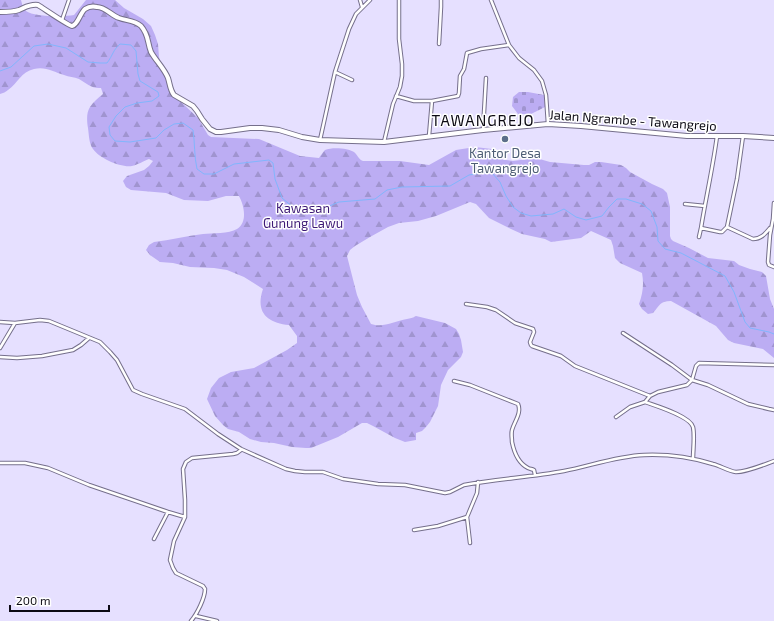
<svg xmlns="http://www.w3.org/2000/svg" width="774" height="621" font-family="'Exo 2',sans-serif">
	<defs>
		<pattern id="forest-firs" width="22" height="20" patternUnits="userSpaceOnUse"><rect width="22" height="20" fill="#bcadf3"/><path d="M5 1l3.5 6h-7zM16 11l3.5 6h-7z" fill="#a094cf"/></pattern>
		<pattern id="cemetery-stones" width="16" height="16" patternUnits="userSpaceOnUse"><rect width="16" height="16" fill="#bcadf3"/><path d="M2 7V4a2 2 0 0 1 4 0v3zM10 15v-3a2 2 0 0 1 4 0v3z" fill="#a094cf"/></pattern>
	</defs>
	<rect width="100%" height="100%" fill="#e6e0ff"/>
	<path fill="url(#forest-firs)" d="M0,0H21C22,4 23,8 26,11C34,17 64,17 74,15L86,0H115L124,8L143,19L151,26L155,35L158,44L159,57L165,76L169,90L173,95L180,101L198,118L208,135L211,137L259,139L300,156L319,158C321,155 323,152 325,150C332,147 348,148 354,152C358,155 358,159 363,161H400L429,165L456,150L475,147L492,149L503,160H506L513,161L536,158L550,162L584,165H589L595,162H601L621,165L626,168L630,172L652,184L663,189L667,193L670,207V236L671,239L673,241L689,248L708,258L734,261L739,265L750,269L762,272L766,276L770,299L774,309V358L763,349L734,343L728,340L716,326L671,301C660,301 660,305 653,313L648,314L642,309L639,304C643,293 644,284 642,273L620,263L615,258L613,246L611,240L591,231L581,238L551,242L545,239L522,234L511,229L489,218L476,204L470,202L436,216L418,221L399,223L388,227L370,237L355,246L350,250L347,256L357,295L362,307L371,324C384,328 394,321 407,319C410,318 413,318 416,316L445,323L456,329L459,334L461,340L463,352L461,357L448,370L441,385L438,406L430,422L426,427L422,431L416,433V440L405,442L395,438L373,426L367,423H362L338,437L311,448H306L292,447L274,443L261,442L250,439L239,432L228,429L223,425L215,416L207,399L211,388L219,378L231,372L254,368L287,350L297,343V336L289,325C267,323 255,312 263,289L244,277L227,270L214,268L190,267L173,263L160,262L150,255L146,250L149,245L154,242C170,240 187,236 203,234C212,233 229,234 237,229C248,222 244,205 239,196H226L208,201L184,200L166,193L131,190L126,187L123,181L127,176L144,170L149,166L153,161L149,159C144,161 137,165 132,166C121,168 99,158 93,149C89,144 89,135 88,128C87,122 86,113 90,107C93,102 98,98 103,94L101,88C92,89 86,83 79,79C74,77 69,77 64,75C54,72 45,66 34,69C21,72 18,83 8,90C6,92 3,93 0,94Z"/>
	<path fill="url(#cemetery-stones)" d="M519,92H528L544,95L545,107L531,114H518L512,106L513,97Z"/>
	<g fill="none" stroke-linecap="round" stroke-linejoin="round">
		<path stroke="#81b6fd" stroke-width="1" d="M0,71L11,67L34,46L48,44L66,48L88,62L100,63H107C113,55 113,50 120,44L131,45L136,51L138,74L140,81L158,92L159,96L152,101L137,103L125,107L116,116L109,127L110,135L115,141L130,142L156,138L164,130L174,124L183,123L193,130C195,143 194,156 197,169L204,174H214L234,164L243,163L269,160L273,163L275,179L282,198L294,208L327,207L339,202L375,199L387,190L402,187L450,186L469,175L481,173H492L500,182L506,196L513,207L521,213L531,216L553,214L564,209L576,217L586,220L602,216L609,207L617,199H626L642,204L651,211L657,227L658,241L665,249L681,253L725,276L734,292L741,311L745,322L750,328L769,332L774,334"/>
		<defs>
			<path id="minor" d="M360,0L362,7
				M491,0L509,45L519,58L534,70L542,81L546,95L548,124
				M62,20L69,0
				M439,44L441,7V0
				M335,72L352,80
				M396,96L414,101H432L429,136
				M432,101L458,96L459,93L460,76L464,69L467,53L481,49L509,45
				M483,130L486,78
				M717,136C713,167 706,197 701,228L720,232H722L727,227L737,179L743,136
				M320,140L335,72L349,29L356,14L370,0
				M384,142L393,104L400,87L402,76V64L399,39V0
				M774,203L773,219L770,235L768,262L769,265L774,267
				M685,204L705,206
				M727,227L753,239C761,239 765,234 770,228
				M699,237L701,228
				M466,304L487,307L496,310L515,323L533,329L534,332L530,342L531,345L532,346L561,356L575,366L650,396
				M0,322L15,323L40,320L49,321L100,342L110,352L117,360L133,390L142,394L185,409L218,434L241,449L286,469L295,471L305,472H323L343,479L378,484L405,485L445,493L450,492L464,485C497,479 531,477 564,471C590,466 617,456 644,455C668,454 690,457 713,464C721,466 728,471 736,472C747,472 763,465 774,461
				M623,333L672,365L692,380L708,385L748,404L769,409L774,410
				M0,348L15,323
				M0,357L17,358L42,356L73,350L81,345L89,338
				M454,381L470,385L518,404C522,413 514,422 512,430C511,434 512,438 512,442C514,452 518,463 528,468C530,469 532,469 534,470L535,475
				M645,402C656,406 690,416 693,427C695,436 693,450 693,459
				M616,417L630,407L645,402L650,396L658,392L687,385L692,380L696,366L699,363L774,365
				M0,463H25L48,468L89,485L168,512L185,517
				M467,517L470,543
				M414,530L438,526L467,517L477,493L478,482
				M154,539L168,512
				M196,616L217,621
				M191,621C197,614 205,598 205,589L203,586L176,573L173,568L170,560L174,541L185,517V500L183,469L186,462L192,458L233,454L237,453L241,450"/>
			<path id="secondary" d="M0,12C7,12 13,12 19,10C26,7 30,4 38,5C43,8 69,26 72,26C78,25 80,13 85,9C88,7 93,6 97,7C105,7 111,15 119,18C127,21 134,20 141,26C149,35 147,42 151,52C156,61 164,68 168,78C170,84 170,90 174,95L193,106L197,111L202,119L210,129L216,132H221L250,128H262L279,130L302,137L320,140L384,142L483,130L548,124L581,126L687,136H743L774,138"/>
		</defs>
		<use href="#minor" stroke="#756f8b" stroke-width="4.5"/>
		<use href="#secondary" stroke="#756f8b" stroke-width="6"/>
		<use href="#minor" stroke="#fff" stroke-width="2.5"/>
		<use href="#secondary" stroke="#fff" stroke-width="4"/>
	</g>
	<circle fill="#5c6f8a" stroke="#fff" stroke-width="1.5" cx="505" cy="139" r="4"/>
	<g text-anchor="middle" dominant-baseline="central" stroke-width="3" stroke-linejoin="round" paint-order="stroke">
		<g font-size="13" fill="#0c0a14" stroke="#fff">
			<text transform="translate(633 120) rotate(4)">Jalan Ngrambe - Tawangrejo</text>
		</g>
		<g font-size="13" fill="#4e5e75" stroke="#fff">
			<text x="505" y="153">Kantor Desa<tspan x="505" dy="15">Tawangrejo</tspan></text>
		</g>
		<g font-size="13" fill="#3c1875" stroke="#fff">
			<text x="303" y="208">Kawasan<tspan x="303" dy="15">Gunung Lawu</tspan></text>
		</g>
		<g font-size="15" letter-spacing="1" fill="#0c0a14" stroke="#fff">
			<text x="483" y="120">TAWANGREJO</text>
		</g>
	</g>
	<path d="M10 605v6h99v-6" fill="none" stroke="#0c0a14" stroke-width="2"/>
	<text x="16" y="605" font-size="12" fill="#0c0a14" stroke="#ffffff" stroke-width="3" paint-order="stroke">200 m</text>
</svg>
